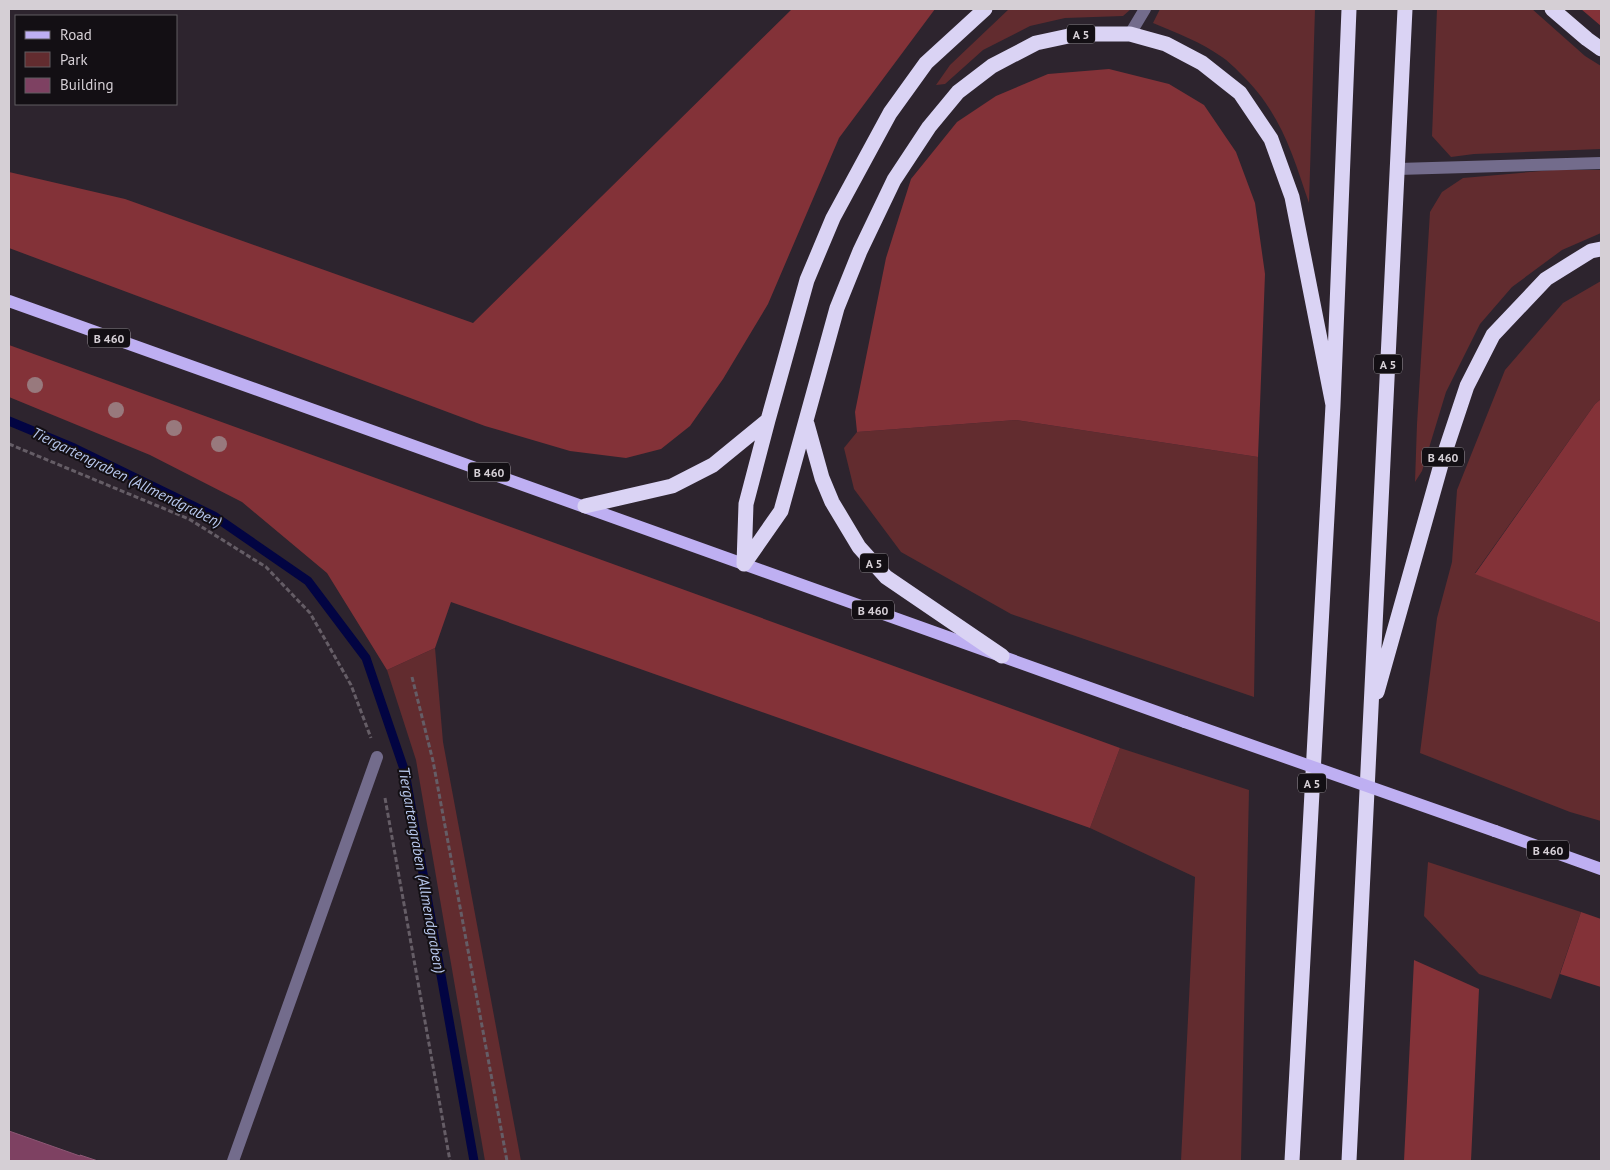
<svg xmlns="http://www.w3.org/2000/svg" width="1610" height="1170" font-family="'PT Sans',sans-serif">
	<rect width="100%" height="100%" fill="#2d242e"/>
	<path fill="#622c2f" d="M1009,9H1131L1123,16L1065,18L1030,26L983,50L945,84L936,85L950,65Z
		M1160,9H1315L1309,203C1292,152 1280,111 1239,72C1234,67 1228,61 1222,57C1201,42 1177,33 1153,23Z
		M1437,9H1532L1585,56L1601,66V149L1474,154L1451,157L1432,136Z
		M1553,170H1601V233L1562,250L1512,287L1480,324L1446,392L1422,471L1415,482L1417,424L1430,212L1442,192L1463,178Z
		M1601,281V399L1595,404L1475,573L1601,623V821L1570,812L1420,753L1437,618L1452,562L1457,490L1505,370L1563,303Z
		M1016,420L1258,457L1254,697L1011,614L901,552L854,489L844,448L857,432Z
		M435,648L443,742L521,1161H485L416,760L387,670Z
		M1120,748L1249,790L1241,1161H1181L1195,877L1090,828Z
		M1428,862L1581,912L1551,999L1479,974L1424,916Z"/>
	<path fill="#833238" d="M792,9H935L839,138L768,304L723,379L690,426L661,449L626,458L570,451L485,426L9,248V172L125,199L473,323Z
		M1581,9H1601V26Z
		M1109,69L1169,84L1204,105L1236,152L1255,203L1265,274L1258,457L1016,420L857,432L855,412L886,258L911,179L957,122L996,96L1048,74Z
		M9,345L1120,748L1090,828L451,602L435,648L387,670L327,573L242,502L150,455L9,397Z
		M1601,399V623L1475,574L1595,404Z
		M1581,912L1601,919V987L1560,974Z
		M1414,960L1479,989L1471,1161H1404Z"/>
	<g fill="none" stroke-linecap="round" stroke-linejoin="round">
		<path stroke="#020442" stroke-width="9" d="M9,421L74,448L214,516L308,581L366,658L405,772L474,1161"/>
	</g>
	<path fill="#7e4162" stroke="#8c5774" d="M9,1131L80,1156V1155L98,1161H9Z"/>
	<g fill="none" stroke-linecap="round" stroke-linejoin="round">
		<path stroke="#655d66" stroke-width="3" stroke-dasharray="5 2.5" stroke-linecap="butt" d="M9,444L189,519L266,567L310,613L351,685L371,738
			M412,677L433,761L507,1161
			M385,798L450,1161"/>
		<path stroke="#736c8c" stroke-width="12" d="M1130,34L1145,9
			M1398,169L1601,163
			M233,1161L377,757"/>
		<path stroke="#beaff2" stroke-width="12" d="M9,301L1185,722
			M1495,831L1601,869"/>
		<path stroke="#dad3f4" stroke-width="15" d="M1552,9L1587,39L1601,49
			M807,424L822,478L832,502L859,547L886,577L1002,656
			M585,506L672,486L713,465L768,420
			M744,564L781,511L837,308L860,251L894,180L929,127L958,92L992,66L1036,43L1078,34H1130L1166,44L1202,63L1240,93L1271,139L1292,197L1333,405
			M744,564L746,504L768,420L807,280L833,218L890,113L926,63L985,9
			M1377,692L1442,461L1467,386L1493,335L1546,279L1591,251L1601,249
			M1292,1161L1333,405L1349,9
			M1349,1161L1405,9"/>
		<path stroke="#beaff2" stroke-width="12" d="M1185,722L1495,831"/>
	</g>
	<g fill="#98797d">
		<circle cx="35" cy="385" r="8"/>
		<circle cx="116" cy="410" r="8"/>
		<circle cx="174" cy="428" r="8"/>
		<circle cx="219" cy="444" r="8"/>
	</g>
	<g text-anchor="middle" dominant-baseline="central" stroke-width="4" stroke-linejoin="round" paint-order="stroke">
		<g fill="#130f14" stroke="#9b959b" stroke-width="1">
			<rect x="1067" y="24.5" width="28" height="19" rx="4"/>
			<rect x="88" y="328.5" width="42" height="19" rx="4"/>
			<rect x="1374" y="354.5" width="28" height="19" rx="4"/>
			<rect x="1422" y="447.5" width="42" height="19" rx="4"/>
			<rect x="468" y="462.5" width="42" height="19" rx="4"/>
			<rect x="860" y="553.5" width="28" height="19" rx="4"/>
			<rect x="852" y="600.5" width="42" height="19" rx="4"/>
			<rect x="1298" y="773.5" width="28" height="19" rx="4"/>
			<rect x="1527" y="840.5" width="42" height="19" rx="4"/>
		</g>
		<g font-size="12" font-weight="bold" fill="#d5cfd5">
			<text x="1081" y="34">A 5</text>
			<text x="109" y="338">B 460</text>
			<text x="1388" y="364">A 5</text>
			<text x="1443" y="457">B 460</text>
			<text x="489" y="472">B 460</text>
			<text x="874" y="563">A 5</text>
			<text x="873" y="610">B 460</text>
			<text x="1312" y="783">A 5</text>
			<text x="1548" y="850">B 460</text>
		</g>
		<g font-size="15" font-style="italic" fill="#b8c8ee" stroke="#130f14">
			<text transform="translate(127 477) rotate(26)">Tiergartengraben (Allmendgraben)</text>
			<text transform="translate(422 870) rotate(80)">Tiergartengraben (Allmendgraben)</text>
		</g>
	</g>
	<rect width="1610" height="1170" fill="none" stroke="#d5cfd5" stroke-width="20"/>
	<rect x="15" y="15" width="162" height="90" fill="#130f14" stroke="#615c61"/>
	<rect x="25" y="31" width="25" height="8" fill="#beaff2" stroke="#615c61"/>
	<text x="60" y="40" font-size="15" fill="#d5cfd5">Road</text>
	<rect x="25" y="52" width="25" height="15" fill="#622c2f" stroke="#615c61"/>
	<text x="60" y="65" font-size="15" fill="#d5cfd5">Park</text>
	<rect x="25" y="78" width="25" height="15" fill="#7e4162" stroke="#615c61"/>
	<text x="60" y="90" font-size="15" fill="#d5cfd5">Building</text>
</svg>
